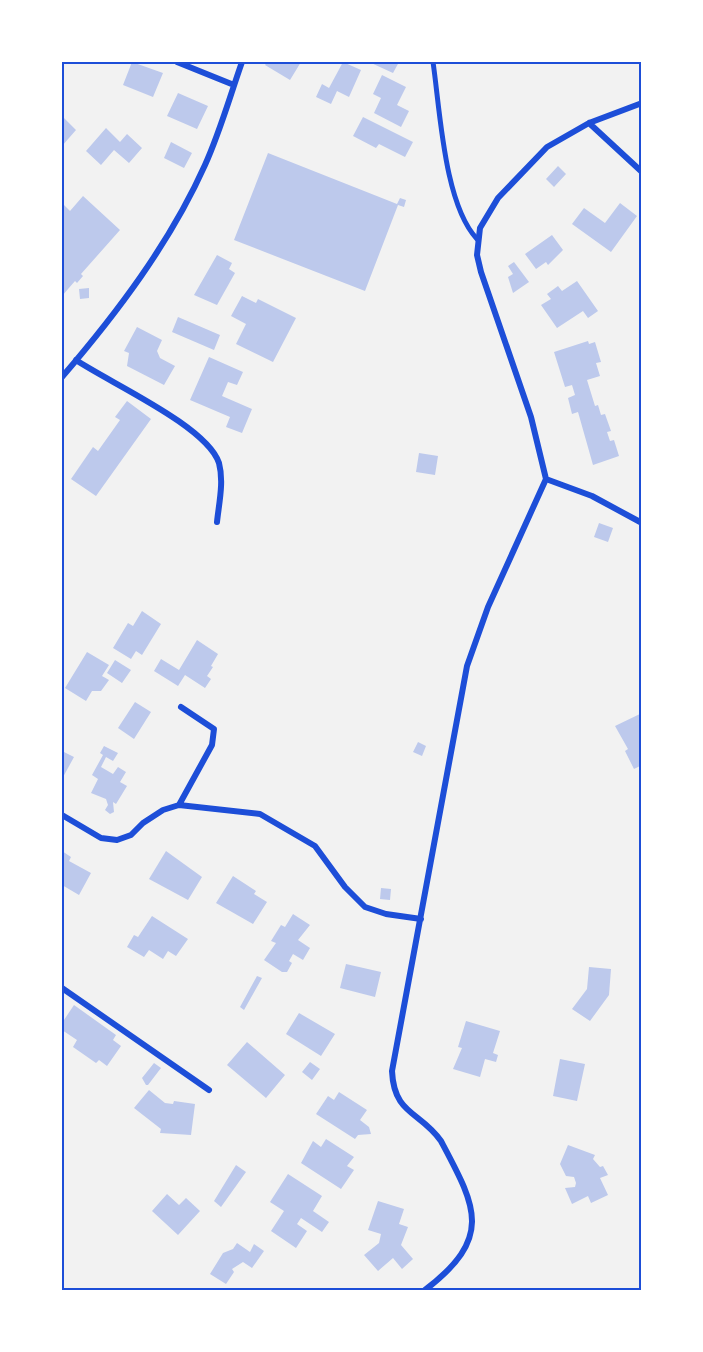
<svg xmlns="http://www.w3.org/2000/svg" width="703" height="1352" font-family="'Nunito Sans',sans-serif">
	<rect width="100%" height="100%" fill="#f2f2f2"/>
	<path fill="#bdc9ec" d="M132,62L163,73L153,97L123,85Z
		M267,62H301L290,80L265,65Z
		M343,62L361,70L349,97L337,91L331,104L316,97L322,84L329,88Z
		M369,62H399L393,73Z
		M382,75L406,87L397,105L409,111L401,127L374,113L381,98L373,94Z
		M178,93L208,106L197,129L167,116Z
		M62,116L76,130L62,146Z
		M363,117L413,142L405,157L379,144L376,148L353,136Z
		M106,128L120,142L127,134L142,148L129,163L114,150L101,165L86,151Z
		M171,142L192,153L184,168L164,158Z
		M268,153L397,204L400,198L406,200L404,207L398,205L365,291L234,240Z
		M558,166L566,174L554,187L546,179Z
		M83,196L120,230L81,274L83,276L77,283L75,281L62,296V203L70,211Z
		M620,203L637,216L611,252L572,224L584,208L605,223Z
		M552,235L563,250L548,265L546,262L536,269L525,254Z
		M217,255L232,263L229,269L235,273L217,305L194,295Z
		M514,262L529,282L513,293L508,277L513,274L508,266Z
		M577,281L598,311L588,318L583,311L557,328L541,305L551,299L547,294L558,286L562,291Z
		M89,288V298L80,299L79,289Z
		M242,296L256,303L258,299L296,318L273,362L236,344L246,324L231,316Z
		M178,317L220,335L214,350L172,332Z
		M137,327L162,340L157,351L160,358L175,366L164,385L127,366L129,353L124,351Z
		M588,341L589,344L595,342L601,362L596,363L600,376L587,380L595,406L598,405L601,415L605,414L611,431L607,432L610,441L614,440L619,456L593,465L578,412L572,414L568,398L575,395L572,385L565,387L554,352Z
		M209,357L243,372L237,385L228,382L222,396L252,409L242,433L226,427L230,417L190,400Z
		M127,401L151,419L96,496L71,479L93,447L98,451L120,420L115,417Z
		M419,453L438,456L435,475L416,472Z
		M599,523L613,528L608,542L594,537Z
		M142,611L161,624L142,655L136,651L131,659L113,648L128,623L133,626Z
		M197,640L218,654L211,666L213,667L207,676L211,679L205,688L185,675L178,686L154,671L161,659L179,670Z
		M87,652L109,665L102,676L109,680L101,691H92L86,701L65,688Z
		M115,660L131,670L122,683L107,673Z
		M135,702L151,712L134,739L118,728Z
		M642,713V765L634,769L625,751L628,749L615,726Z
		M418,742L426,746L422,756L413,752Z
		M104,746L118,753L113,761L106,757L101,767L113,774L118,767L126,772L120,782L127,786L116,804L113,802L114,812L110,814L105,810L108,805L106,799L91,793L98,779L92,775L103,755L100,753Z
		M62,751L74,757L62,779Z
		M62,851L71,857L69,861L91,873L79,895L62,885Z
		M166,851L202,877L188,900L149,879Z
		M233,876L256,891L254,894L267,902L253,924L216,903Z
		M381,888L391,889L390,900L380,899Z
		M293,914L310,925L298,940L310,948L303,960L293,954L289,961L292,963L287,972H282L264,960L276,943L271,941L281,925L285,927Z
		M152,916L188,939L176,956L168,951L163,959L149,950L144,957L127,947L134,935L138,937Z
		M346,964L381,972L375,997L340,988Z
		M589,967L611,969L609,995L590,1021L572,1009L587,989Z
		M257,976L262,978L244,1010L240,1007Z
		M74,1005L116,1035L113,1040L121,1046L107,1066L99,1060L96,1063L73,1047L77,1040L62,1030V1023Z
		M299,1013L335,1034L321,1056L286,1034Z
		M466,1021L500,1031L493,1053L498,1055L496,1062L485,1059L480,1077L453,1069L462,1048L458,1047Z
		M247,1042L285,1075L266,1098L227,1065Z
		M560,1059L585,1064L577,1101L553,1096Z
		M310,1062L320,1069L312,1080L302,1072Z
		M154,1063L161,1068L148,1085H146L142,1078Z
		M149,1090L165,1103L173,1104L174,1101L195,1104L191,1135L160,1133L161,1129L134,1108Z
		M339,1092L367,1110L360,1120L369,1127L371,1134L358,1135L355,1139L316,1114L328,1096L334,1100Z
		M326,1139L354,1157L347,1166L354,1170L341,1189L301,1163L313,1141L321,1147Z
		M568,1145L595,1155L593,1159L600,1167L603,1166L608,1175L600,1178L608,1195L591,1203L588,1196L572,1204L565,1188L575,1187L576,1183L574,1177L566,1176L560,1164Z
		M236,1165L246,1172L221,1207L214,1201Z
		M288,1174L322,1196L313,1211L329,1222L322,1232L301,1218L297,1224L307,1231L296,1248L271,1231L284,1211L270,1202Z
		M167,1194L179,1205L186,1198L200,1211L178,1235L152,1211Z
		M378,1201L404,1209L399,1224L408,1227L401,1245L413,1259L402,1269L393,1258L378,1271L364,1255L379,1243L381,1234L368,1230Z
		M237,1243L250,1252L254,1244L264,1251L252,1268L243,1262L232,1269L234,1272L226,1284L210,1274L223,1253L233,1249Z"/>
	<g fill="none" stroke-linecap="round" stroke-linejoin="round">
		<path stroke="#1d4ed8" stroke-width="5" d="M433,62C440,109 444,204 477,239"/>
		<path stroke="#1d4ed8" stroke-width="6" d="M177,62L234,85
			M589,123L642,172
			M76,360C110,383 207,426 219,463C224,482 219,503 217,522
			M62,377C117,313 170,243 205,165C220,132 230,96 242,62
			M546,479L592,496L642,523
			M179,805L212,745L214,729L181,707
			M62,815L101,838L117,840L131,835L143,823L163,810L179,805L260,814L315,846L345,887L365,907L386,914L421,919
			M62,988L209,1090
			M425,1290C494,1237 476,1207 441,1141C420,1111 394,1115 392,1071L467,666L488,607L546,479L531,417L481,272L477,255L480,228L498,198L547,147L589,123L642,103"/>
	</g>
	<rect width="703" height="1352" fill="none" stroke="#ffffff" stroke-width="126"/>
	<rect x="63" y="63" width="577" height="1226" fill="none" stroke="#1d4ed8" stroke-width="2"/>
</svg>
